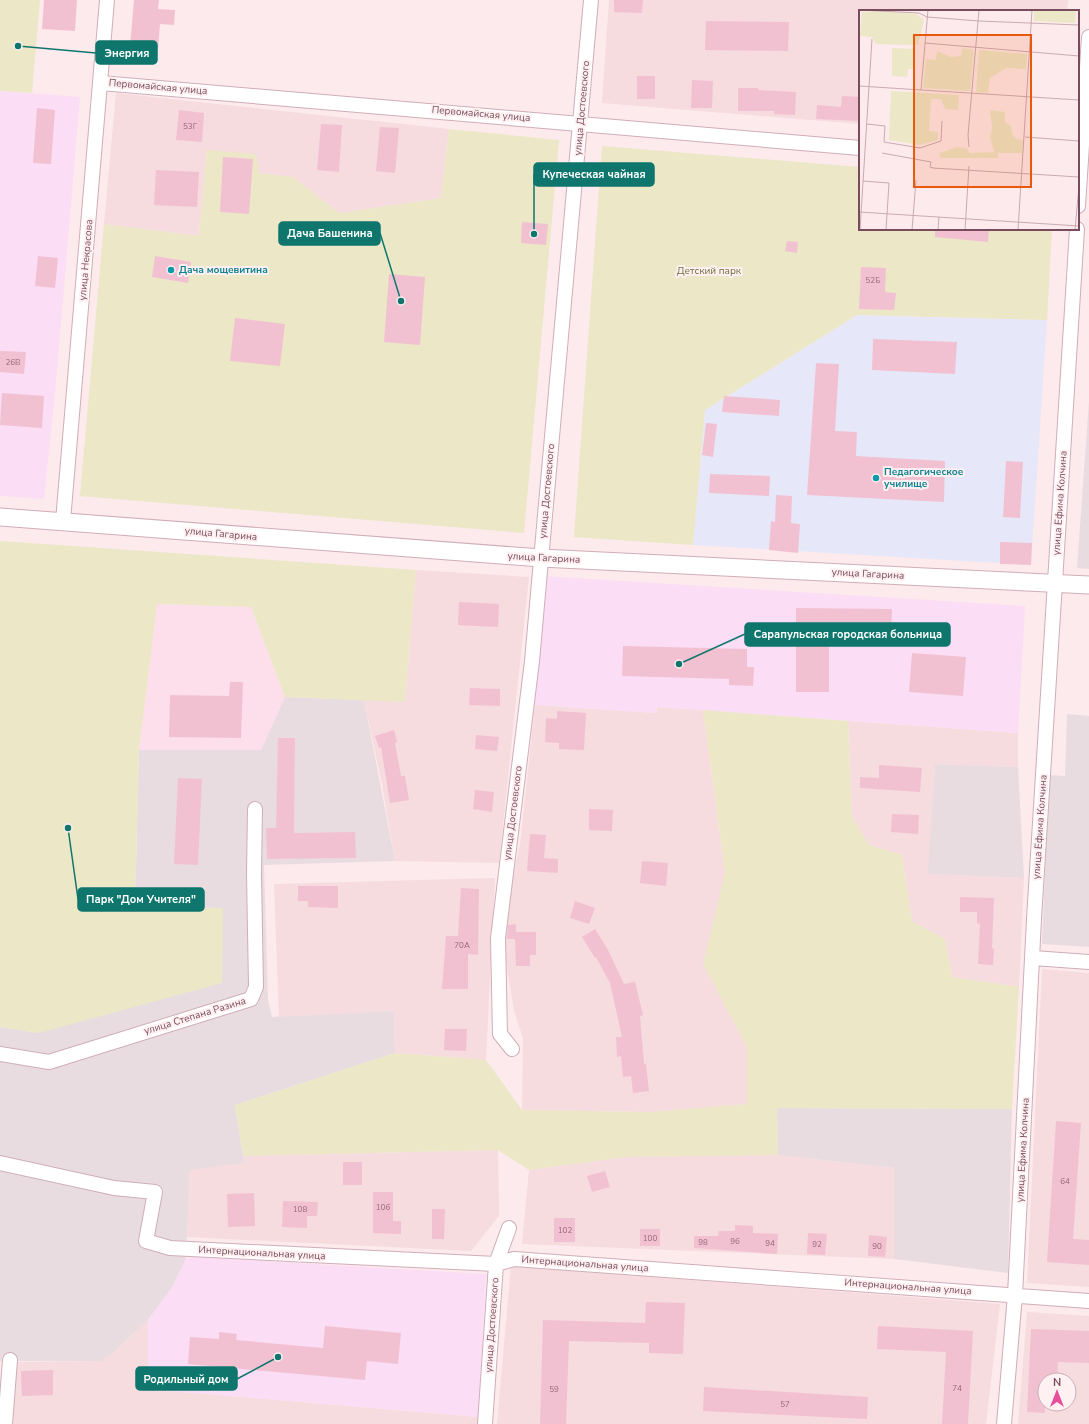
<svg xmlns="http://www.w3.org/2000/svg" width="1089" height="1424" font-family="'Nunito Sans',sans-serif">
	<rect width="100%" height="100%" fill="#fdeaec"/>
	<path fill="#f6dbdf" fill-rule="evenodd" d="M609,0H1068L1067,11H860V124L602,103Z
		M116,93L449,129L441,198L339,213L293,177L259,173L207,150L199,236L104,224Z
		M416,570L529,577L499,863L395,861L382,784L364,700L405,702Z
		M535,705L656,713L657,707L703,710L725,873L715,927L703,964L747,1047V1104L650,1112L522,1110L523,1038L514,1011L503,942V918L520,845Z
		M848,721L1018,733V767L935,764L929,874L1024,878L1019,987L952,977L945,939L912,921L902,855L869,845L852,817Z
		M495,878L486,1060L395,1053L394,1011L279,1017L274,884Z
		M1042,969L1089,973V1287L1027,1283Z
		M498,1150L499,1216L471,1251L187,1237L190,1170L244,1163L243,1156Z
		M778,1155L894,1168V1259L522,1244L529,1170L626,1157Z
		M511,1266L1000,1304L986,1424H497Z
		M1027,1312L1089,1316V1424H1018ZM1045,1380H1069V1404H1045Z
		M148,1320V1389L478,1417L477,1424H11L15,1362L101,1361L115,1351Z"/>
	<path fill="#fddeeb" d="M157,604L251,607L285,697L261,750H139Z"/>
	<path fill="#e9dce0" d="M1089,401V569L1077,568Z
		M285,697L364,700L395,861L264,865L268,1000L272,1017L394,1011L395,1053L235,1105L244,1163L190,1170L186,1259L171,1289L148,1320L115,1351L101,1361H0V1027L39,1033L223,908L135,907L139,750H261Z
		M1067,714L1089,716V947L1042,944L1049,775L1065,776Z
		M935,764L1018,767L1024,878L928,874Z
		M777,1108L1012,1109L1008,1273L894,1259V1168L778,1155Z"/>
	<path fill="#e6e8f9" d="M857,315L1047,320L1031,565L693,545L705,410Z"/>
	<path fill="#fbddf6" d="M0,91L80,97L56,382L44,499L0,496Z
		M542,576L1025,606L1018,733L657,707L656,713L535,705Z
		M193,1257L486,1274L478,1417L148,1389V1320L171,1289L186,1259Z"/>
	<path fill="#ebe7c7" d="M0,0H40L32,93L0,91Z
		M449,129L559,140L524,533L80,496L104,224L199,236L207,150L256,154L259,173L293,177L339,213L441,198Z
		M602,146L860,167V229H1052L1047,320L857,315L705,410L693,545L574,537Z
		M0,541L416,570L405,702L285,697L251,607L157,604L139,750L135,907L223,908L222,983L39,1033L0,1027Z
		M703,710L848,721L852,817L869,845L902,855L912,921L945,939L952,977L1019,987L1012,1109L777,1108L778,1155L626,1157L529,1170L498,1150L243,1156L235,1105L395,1053L486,1060L522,1110L650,1112L747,1104V1047L703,964L725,873Z"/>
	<path fill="#f2c1d1" d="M44,0H77L75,31L42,29Z
		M134,0H159L158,9L175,10L174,25L160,24L158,49L130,46Z
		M614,0H643L642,13L614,12Z
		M706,21L789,22L788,51L705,50Z
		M637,76H655V99H637Z
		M692,80L713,81L712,108H691Z
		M738,88H758V90L796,92L795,115L774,114V111H738Z
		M842,96L860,97V121L816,119L817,105L841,107Z
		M37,108L55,110L51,164L33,163Z
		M179,110L204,113L202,142L176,140Z
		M321,124L342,125L339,172L317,170Z
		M380,127L399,128L395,173L376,171Z
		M223,157L253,159L249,214L220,212Z
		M156,170L199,172L197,207L154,205Z
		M522,222L548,224L546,245L521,243Z
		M935,229H989L988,242L935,237Z
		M787,241L798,242L797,253L785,251Z
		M38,256L58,258L55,288L35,286Z
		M155,256L191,262L188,283L152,277Z
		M861,267L886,268L885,292L896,293L894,310L859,309Z
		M389,274L425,277L420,345L384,342Z
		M235,318L285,324L280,366L230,361Z
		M873,339L957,342L955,374L872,370Z
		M0,351L26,352L24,374L0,372Z
		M816,363L839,364L835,431L857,432L856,456L945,461L944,502L807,495Z
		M2,393L44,396L42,428L0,425Z
		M724,396L780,400L779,416L722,412Z
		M706,423L717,424L713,457L702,455Z
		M1006,461L1023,462L1020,518L1003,517Z
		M710,474L770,476L769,496L709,493Z
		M776,495L792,496L791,523L800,524L798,553L769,550L771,521L775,522Z
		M1000,542L1032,543L1031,565L1000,564Z
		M459,602L499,604L498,627L458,625Z
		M796,608L892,609L891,641H829V692H796Z
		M623,646L747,649V667H754L753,686L729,685V679L622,676Z
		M912,653L966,657L963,696L909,692Z
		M230,682H243L241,738L169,737L170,695L229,696Z
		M470,688L500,689V706L469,705Z
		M557,711L586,713L584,750L559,749V743L545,742L546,718L557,719Z
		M394,730L397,742L395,743L401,776H405L409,800L390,803L381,747L379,748L375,736Z
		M476,735L499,737L497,751L475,749Z
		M278,738H295L294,833L355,832L356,858L267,859L266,828H276Z
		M879,765L922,768L920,792L860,788V777L879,778Z
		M178,778L202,779L198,865L174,864Z
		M475,790L494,792L492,812L473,809Z
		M589,809L613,810L612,831L589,830Z
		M892,814L919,815L918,834L891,832Z
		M530,834L546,835L544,858L558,859V873L527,871Z
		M642,861L668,863L666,886L640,883Z
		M298,886H338V908L308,907V901H298Z
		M461,888L479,889L478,955L468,954V989H442L446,936H458Z
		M960,897L994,898L992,948L994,949L993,965L978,964L980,924L977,923V912H960Z
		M575,901L595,908L589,924L570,918Z
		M516,924V932H536V955H530V966H516L515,939H507L508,925Z
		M595,929L608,950L624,984L635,982L643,1015L640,1016L644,1064H646L649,1091L633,1093L631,1076L623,1077L621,1056L617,1057L616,1037H622L610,983L596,957L595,958L582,937Z
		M445,1029H467L466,1051L444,1050Z
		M1056,1121L1081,1123L1073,1239L1089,1240V1265L1047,1262Z
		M343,1162H362V1185H343Z
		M605,1171L610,1187L592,1192L587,1176Z
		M373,1192H393V1221H401V1234L373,1233Z
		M254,1193L255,1226L228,1227L227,1194Z
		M283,1201L318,1202L317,1216H307V1228L282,1227Z
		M432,1209H445L444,1239H432Z
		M554,1218H575V1242H554Z
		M735,1225L753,1226V1233L778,1234L777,1254L694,1248V1236H718L719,1231H735Z
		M640,1229H660V1246H640Z
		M808,1233L827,1234L825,1255L807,1254Z
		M869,1235L887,1237L885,1257L868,1256Z
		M646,1302L685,1303L683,1354L649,1353V1343L569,1341L566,1424H540L543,1320L645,1323Z
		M325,1326L401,1333L398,1364L367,1361L365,1380L188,1364L190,1337L219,1339V1332L237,1334L236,1340L323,1348Z
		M878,1326L973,1331L968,1424H942L946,1352L877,1349Z
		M1031,1329L1089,1331V1363L1058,1362L1057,1380H1045V1413L1027,1412Z
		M53,1370V1395L22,1396L21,1371Z
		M704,1387L868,1397L867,1419L703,1411Z"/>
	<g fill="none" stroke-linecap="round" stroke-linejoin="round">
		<defs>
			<path id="minor" d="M101,83L860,148
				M1078,206L1089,37
				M63,521L107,0
				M1033,958L1089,962
				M512,1049L500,1034L498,938L532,661L591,0
				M0,1054L49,1062L251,999L256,987L254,874L255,809
				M0,1163L114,1188L155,1192L146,1241L170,1248L496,1264L514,1259L1089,1301
				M5,1424L10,1360
				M485,1424L496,1264L509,1228
				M1004,1424L1015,1295L1034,919L1077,229"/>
			<path id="tertiary" d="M0,517L541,558L1089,585"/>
		</defs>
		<use href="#minor" stroke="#cfaeb8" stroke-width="16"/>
		<use href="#tertiary" stroke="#cfaeb8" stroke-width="19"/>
		<use href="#minor" stroke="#fff" stroke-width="14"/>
		<use href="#tertiary" stroke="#fff" stroke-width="17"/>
	</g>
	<g fill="#0f9aa8" stroke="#fff0f2" stroke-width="1.5">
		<circle cx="171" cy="270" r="4"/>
		<circle cx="876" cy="478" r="4"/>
	</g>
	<g text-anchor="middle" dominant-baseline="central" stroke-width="4" stroke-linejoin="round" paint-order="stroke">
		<g font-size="8" fill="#966979">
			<text x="190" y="126">53Г</text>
			<text x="873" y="280">52Б</text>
			<text x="13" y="362">26В</text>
			<text x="462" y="945">70А</text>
			<text x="1065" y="1181">64</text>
			<text x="383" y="1207">106</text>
			<text x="300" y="1209">108</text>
			<text x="565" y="1230">102</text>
			<text x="650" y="1238">100</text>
			<text x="735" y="1241">96</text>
			<text x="703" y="1242">98</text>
			<text x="770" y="1243">94</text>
			<text x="817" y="1244">92</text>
			<text x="877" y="1246">90</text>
			<text x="957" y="1388">74</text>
			<text x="554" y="1389">59</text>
			<text x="785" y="1404">57</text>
		</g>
		<g font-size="10" fill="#784c5c" stroke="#fff0f2">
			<text transform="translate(158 87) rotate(5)">Первомайская улица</text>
			<text transform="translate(582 108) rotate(-85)">улица Достоевского</text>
			<text transform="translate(481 114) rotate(5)">Первомайская улица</text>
			<text transform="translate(86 260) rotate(-85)">улица Некрасова</text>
			<text transform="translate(547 491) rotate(-85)">улица Достоевского</text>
			<text transform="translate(1060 503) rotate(-86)">улица Ефима Колчина</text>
			<text transform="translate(221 534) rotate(5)">улица Гагарина</text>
			<text transform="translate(544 558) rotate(3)">улица Гагарина</text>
			<text transform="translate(868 574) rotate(3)">улица Гагарина</text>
			<text transform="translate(513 813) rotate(-83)">улица Достоевского</text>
			<text transform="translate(1040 827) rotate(-86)">улица Ефима Колчина</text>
			<text transform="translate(195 1016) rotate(-17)">улица Степана Разина</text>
			<text transform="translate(1023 1150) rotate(-87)">улица Ефима Колчина</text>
			<text transform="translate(262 1253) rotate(3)">Интернациональная улица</text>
			<text transform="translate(585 1264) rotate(4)">Интернациональная улица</text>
			<text transform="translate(908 1287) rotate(4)">Интернациональная улица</text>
			<text transform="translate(492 1325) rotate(-86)">улица Достоевского</text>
		</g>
		<g font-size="10" font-weight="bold" fill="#0d838f" stroke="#fff0f2" text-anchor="start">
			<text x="179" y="270">Дача мощевитина</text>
			<text x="884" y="472">Педагогическое<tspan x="884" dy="12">училище</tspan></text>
		</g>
		<g font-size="10" fill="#72713e" stroke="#fff0f2">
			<text x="709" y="271">Детский парк</text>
		</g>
	</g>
	<g transform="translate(859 10)">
		<rect width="220" height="220" fill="#fdeaec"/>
		<path d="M175,0H217L216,13L175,11ZM23,1L57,4L65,10L59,35L17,34L13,27L1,26L3,2ZM33,38L55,39V59H49L48,67L33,66ZM103,38L115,40L111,81L64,78L67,49L77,50L78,41L92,47L102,46ZM120,40L168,44L167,59L147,58L131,68L129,83L117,82ZM32,81L100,85L99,100L86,99L82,89H72L70,121L79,122V130L60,135L30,130ZM131,100L146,102V112L152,116L153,123L157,129L164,130L163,143H139V148H81V143L98,137L107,138L111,143L135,142L131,127L133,118Z" fill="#ebe7c7"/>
		<path fill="none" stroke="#c8abb2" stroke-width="1" d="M0,0L60,3L68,7L120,11L220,15M66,33L220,46M0,76L220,90M62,80L69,0M8,114L26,116L25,132L61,138L82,131L83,111M166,127L220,131M110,137L109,125L120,0M23,143L72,152L71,157L74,158L220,167M4,171L30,173L27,220M0,202L220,216M1,220L13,29M53,220L57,170M79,220L80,207M106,220L110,156M159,220L173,0M216,220L220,176"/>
		<path fill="#e8590c" fill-opacity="0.15" stroke="#e8590c" stroke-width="2" d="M55,25H172V177H55Z"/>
		<rect width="220" height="220" fill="none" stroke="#784c5c" stroke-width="2"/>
	</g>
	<path fill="none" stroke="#0f766e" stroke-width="1.5" d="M18 46L96 53M534 234L534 174M401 301L380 233M679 664L745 634M68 828L78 899M278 1357L237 1379"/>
	<g fill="#0f766e" stroke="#fff0f2" stroke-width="1.5">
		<circle cx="18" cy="46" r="4"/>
		<circle cx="534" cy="234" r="4"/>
		<circle cx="401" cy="301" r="4"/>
		<circle cx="679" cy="664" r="4"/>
		<circle cx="68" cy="828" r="4"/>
		<circle cx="278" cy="1357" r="4"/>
	</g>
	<g fill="#0f766e" stroke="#0f766e" stroke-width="1.5">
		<rect x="96" y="41" width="61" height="23" rx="4"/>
		<rect x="534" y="163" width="120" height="23" rx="4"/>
		<rect x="279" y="222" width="101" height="23" rx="4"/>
		<rect x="745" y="623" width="205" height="23" rx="4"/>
		<rect x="78" y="888" width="126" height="23" rx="4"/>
		<rect x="136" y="1367" width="101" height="23" rx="4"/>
	</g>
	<g font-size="11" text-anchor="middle" font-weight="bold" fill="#fff">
		<text x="127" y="57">Энергия</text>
		<text x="594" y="178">Купеческая чайная</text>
		<text x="330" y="237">Дача Башенина</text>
		<text x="848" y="638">Сарапульская городская больница</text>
		<text x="141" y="903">Парк "Дом Учителя"</text>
		<text x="186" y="1383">Родильный дом</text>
	</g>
	<g transform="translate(1057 1392)"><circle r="19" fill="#fff0f2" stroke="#c9aeb6"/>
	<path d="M0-3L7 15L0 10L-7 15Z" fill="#e64f9b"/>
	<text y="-6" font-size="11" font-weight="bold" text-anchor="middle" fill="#784c5c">N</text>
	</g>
</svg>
